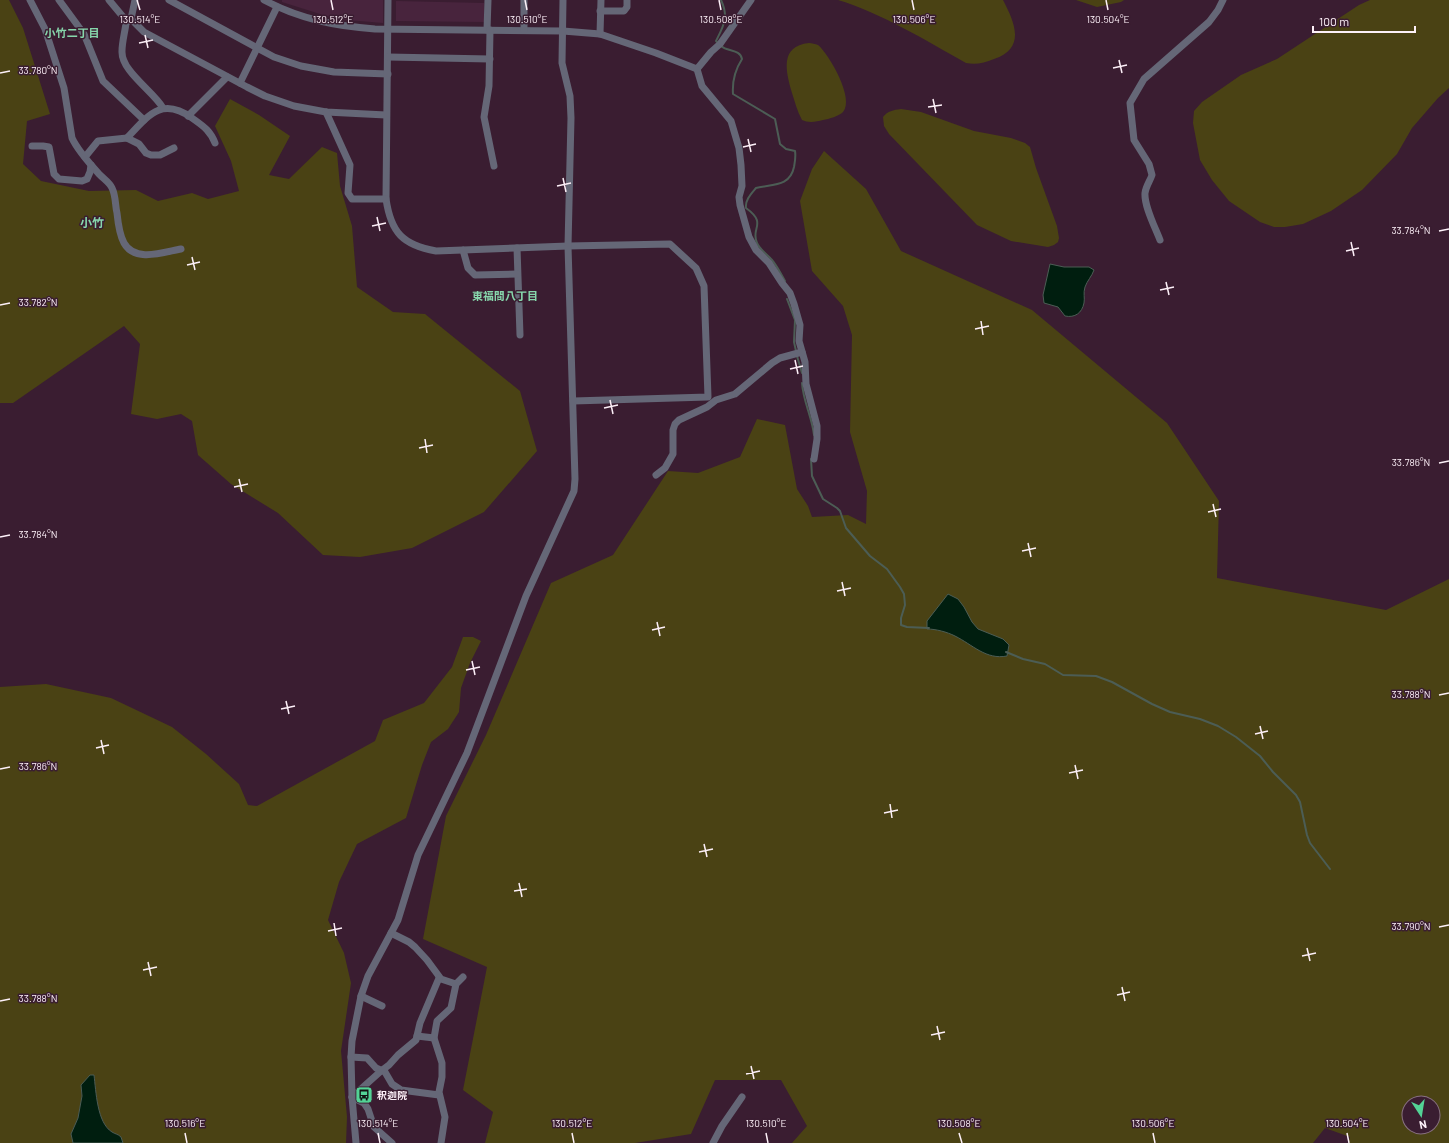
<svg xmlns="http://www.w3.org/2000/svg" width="1449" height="1143" font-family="Barlow,'Noto Sans JP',sans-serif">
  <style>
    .built { fill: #48243d }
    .green { fill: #4a4214; fill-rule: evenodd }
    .water { fill: #001e0f; stroke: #4c5d55 }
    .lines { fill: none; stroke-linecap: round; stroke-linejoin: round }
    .stream { stroke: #4c5d55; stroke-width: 2 }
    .minor { stroke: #656777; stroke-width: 7 }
    .ticks { fill: none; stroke: #fdf0f8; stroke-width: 1.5 }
    .labels { text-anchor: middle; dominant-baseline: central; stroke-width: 3; stroke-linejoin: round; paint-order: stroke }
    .poi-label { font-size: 10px; font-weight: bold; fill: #fdf0f8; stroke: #3a1d31; text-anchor: start }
    .neighbourhood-label { font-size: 11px; font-weight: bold; fill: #87d7ac; stroke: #3a1d31 }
    .quarter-label { font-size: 12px; font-weight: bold; fill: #87d7ac; stroke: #3a1d31 }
    .ticks-label { font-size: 10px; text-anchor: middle; fill: #fdf0f8; stroke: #3a1d31; stroke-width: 3; stroke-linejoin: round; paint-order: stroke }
  </style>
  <rect width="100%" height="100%" fill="#3a1d31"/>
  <g class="built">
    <path d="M282,0H383V23L336,19L282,2Z"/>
    <path d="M396,1L484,3V22L396,21Z"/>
  </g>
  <g class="green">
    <path d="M0,0H9L23,28L50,114L27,121L23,164L41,181L89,191L136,190L158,201L192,193L208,199L239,191L231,161L215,126L230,99L259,115L290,136L269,175L289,179L322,147L337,153L340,186L352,226L357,287L393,312L425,314L520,391L537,451L484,512L412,548L360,557L323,555L278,513L231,484L198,455L192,421L181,414L157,419L131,414L140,344L124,326L13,403H0Z"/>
    <path d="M838,0H1003C1015,23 1026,48 994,59C984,63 976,65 966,63C927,41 881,13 838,0Z"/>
    <path d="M1076,0H1124L1121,2L1097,7Z"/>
    <path d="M1370,0H1449V88L1438,98L1412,128L1397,154L1362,190L1331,211L1303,224L1285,227H1274L1260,222L1229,201L1212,180L1200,160L1193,123L1194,111L1202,102L1241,75L1277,59L1359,5Z"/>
    <path d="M809,43C812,43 815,44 818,45C829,54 855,99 843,112C839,116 829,119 823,120C816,122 808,123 802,120C797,111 795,102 792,93C786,72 779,46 809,43Z"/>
    <path d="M901,109L921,112L974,131L1011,138L1025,143L1030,147L1036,168L1057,226L1059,238L1058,242L1054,245L1048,247L1011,241L977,225L889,134L884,126L883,117C888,111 893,110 901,109Z"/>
    <path d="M824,151L866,189L901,251L1032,310L1167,423L1219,501L1217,578L1386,610L1449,579V1143H1348L1350,1137L1325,1128L1313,1143H792L807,1126L781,1080H715L691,1134L635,1143H485L493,1112L463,1090L487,967L423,939L446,816L486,735L551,583L613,555L668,471L698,473L740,457L757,419L785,425L797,489L808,506L812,517L848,515L866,524L867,491L850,432L852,335L843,306L812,271L800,201L812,169ZM1409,1103H1433V1127H1409Z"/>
    <path d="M463,637H473L481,641L470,663L461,688L459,712L448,729L431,742L422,765L406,818L357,844L339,882L328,920L344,953L351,983L341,1051L347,1117L346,1143H123L121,1137C118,1134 115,1134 112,1132C97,1123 96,1091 94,1075L81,1089L82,1096L78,1118L71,1134L73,1143H0V687L46,684L111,698L172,727L206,754L239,784L248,805L257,806L375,741L383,720L424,703L452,667Z"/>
  </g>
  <g class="water">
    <path d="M1050,264L1064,267H1089L1094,270C1092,276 1087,281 1085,287C1083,293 1085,298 1084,303C1082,313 1075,318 1065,316L1058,307L1044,303L1043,295Z"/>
    <path d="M948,594L958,599L964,607L972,622L978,629L1003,639L1009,645L1007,656C986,660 973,645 955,636C947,632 936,629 927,629V621Z"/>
    <path d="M90,1075H94C96,1091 97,1123 112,1132C115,1134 118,1134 121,1137L123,1143H73L71,1134L78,1118L82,1096L81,1085Z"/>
  </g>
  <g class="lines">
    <g class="stream">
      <path d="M718,43L716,41C724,25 729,17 721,0"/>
      <path d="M721,46C728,52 740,49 742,59C735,70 732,80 733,94L775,119L780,144L786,149L795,151C796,157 795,161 794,167C790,187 772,184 756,188C751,194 745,200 746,208C768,224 750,228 757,243C760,250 767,254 772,260C777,266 781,274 785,281"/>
      <path d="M787,299L795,320L794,342L796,351"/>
      <path d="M797,356L802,373"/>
      <path d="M802,383C803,401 812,417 814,435"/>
      <path d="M811,459L812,476L823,499L837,508L840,511L846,528L870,556L887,569L900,587L904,594L905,605L901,618V625L907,627L929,628"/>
      <path d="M1006,652L1023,659L1045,664L1063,675L1096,676L1112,682L1152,704L1170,712L1200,719L1218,726L1236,737L1260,756L1273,772L1296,795L1300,802L1307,835L1310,843L1330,869"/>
    </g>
    <g class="minor">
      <path d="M30,0L45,29L64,88L72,138C78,151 90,164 100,175C104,179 110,183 112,188C116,196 115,205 117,213C118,223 119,234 124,243C135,263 164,252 181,249"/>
      <path d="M59,0L84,34L103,81L144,120"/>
      <path d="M109,0L124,18L131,19L144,32L247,87L265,96L294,106L326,112L386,115"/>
      <path d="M135,0L131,19L126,23C125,32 122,42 122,51C121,71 153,91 163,108"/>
      <path d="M169,0L274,57L301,66L334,72L388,74"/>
      <path d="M264,0C299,19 336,26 375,29L563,31L600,34L656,53L697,69L702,86L731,121L739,148L741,165L742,186L739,197L740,205L749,237L756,250L769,263L782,283L790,293L794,304L800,325L799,341L805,362L806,384L817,426V439L814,459"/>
      <path d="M388,0L386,199C391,233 403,245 436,251L568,246L670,244L696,268L704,286L708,397L573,401"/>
      <path d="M600,11H624L627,7V0"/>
      <path d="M487,30L488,0"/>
      <path d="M490,30L489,86L484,117L494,166"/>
      <path d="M524,30V0"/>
      <path d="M600,34L601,0"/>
      <path d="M388,57L490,59"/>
      <path d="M697,69L711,52L720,44L751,0"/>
      <path d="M240,83L277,7"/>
      <path d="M326,112L350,165L348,193L352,199H386"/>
      <path d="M188,116L227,77"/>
      <path d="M127,138L139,144L146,153L151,155H160L174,148"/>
      <path d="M32,146H43L49,147L54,174L59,179L82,181L87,179L90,172L91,165"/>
      <path d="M85,157L98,141L127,138C148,116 161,96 192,118C203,126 210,130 215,143"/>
      <path d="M1160,240C1155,227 1144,206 1145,193C1146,186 1150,181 1152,175L1149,164L1134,140L1130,103L1144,79L1209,22L1218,10L1223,0"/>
      <path d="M517,248L520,335"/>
      <path d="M463,250L468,268L475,275L517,274"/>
      <path d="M656,475L665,468L673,454V430L675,424L679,420L707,407L716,400L735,394L772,363L780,358L802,352"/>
      <path d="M391,933L409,942L415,947L427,960L441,979L456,984"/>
      <path d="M361,996L382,1006"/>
      <path d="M417,1036L434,1038"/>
      <path d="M351,1057L367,1058L376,1068L385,1072L392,1084L401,1090L439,1095"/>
      <path d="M352,1097L381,1071L389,1065L398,1055L416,1040L420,1023L439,978"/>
      <path d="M352,1097L364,1103L368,1109L374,1127L392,1143"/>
      <path d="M356,1143L352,1097L351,1057L352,1041L361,996L368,976L398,920L418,855L467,753L526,596L574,491L575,479L568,246L571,118L570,96L562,63L563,0"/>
      <path d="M441,1143L445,1117L439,1092L442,1077V1063L434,1038L437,1021L451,1008L456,984L463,977"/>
      <path d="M713,1143L722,1126L742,1097"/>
    </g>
  </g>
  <path class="ticks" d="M137,0L140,10M331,0L333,10M525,0L527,10M719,0L721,10M912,0L914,10M1106,0L1108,10M145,35L148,48M139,43L153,40M1119,60L1122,73M1113,68L1127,65M0,73L10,71M933,99L936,113M928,107L942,105M748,139L751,152M743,147L756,144M563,178L566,192M557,186L571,183M377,217L380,231M372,226L386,223M1439,231L1449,229M1351,242L1354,256M1346,251L1359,248M192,257L195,270M187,265L200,262M1166,282L1169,295M1160,290L1174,287M0,305L10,303M981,321L983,335M975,329L989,326M795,360L798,374M790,369L803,366M610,400L613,414M604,408L618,405M425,439L427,453M419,448L433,445M1439,463L1449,461M239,479L242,492M234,487L248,484M1213,504L1216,517M1208,512L1221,509M0,537L10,535M1028,543L1031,557M1022,551L1036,548M842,582L845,596M837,591L851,588M657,622L660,636M652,630L665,627M472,661L475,675M466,670L480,667M1439,695L1449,693M286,701L289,714M281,709L295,706M1260,726L1263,739M1255,734L1268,731M101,740L104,754M96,748L109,745M1075,765L1078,779M0,769L10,767M1069,773L1083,770M890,804L892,818M884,813L898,810M704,844L707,857M699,852L713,849M519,883L522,897M514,891L527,889M334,923L336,936M1439,927L1449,925M328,931L342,928M1307,948L1310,961M1302,956L1316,953M148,962L151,976M143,970L157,967M1122,987L1125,1001M1117,995L1130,992M0,1001L10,999M937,1026L940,1040M931,1035L945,1032M751,1066L754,1079M746,1074L760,1071M185,1133L187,1143M378,1133L380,1143M572,1133L574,1143M766,1133L768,1143M959,1133L962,1143M1153,1133L1155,1143M1347,1133L1349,1143"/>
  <defs>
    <g id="bus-square" transform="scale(0.9)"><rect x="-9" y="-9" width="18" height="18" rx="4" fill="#53d396" stroke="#3a1d31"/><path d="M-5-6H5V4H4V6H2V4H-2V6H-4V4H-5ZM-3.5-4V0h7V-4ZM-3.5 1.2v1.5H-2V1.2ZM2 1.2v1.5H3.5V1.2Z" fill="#111"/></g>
  </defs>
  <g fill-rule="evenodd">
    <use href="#bus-square" x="364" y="1095"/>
  </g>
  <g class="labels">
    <g class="poi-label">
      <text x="377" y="1095">釈迦院</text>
    </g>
    <g class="neighbourhood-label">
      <text x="72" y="32">小竹二丁目</text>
      <text x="505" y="295">東福間八丁目</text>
    </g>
    <g class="quarter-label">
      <text x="92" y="222">小竹</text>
    </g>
  </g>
  <g class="ticks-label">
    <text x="140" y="23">130.514°E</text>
    <text x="333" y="23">130.512°E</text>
    <text x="527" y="23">130.510°E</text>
    <text x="721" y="23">130.508°E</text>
    <text x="914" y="23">130.506°E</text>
    <text x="1108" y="23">130.504°E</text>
    <text x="38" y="74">33.780°N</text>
    <text x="1411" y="234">33.784°N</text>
    <text x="38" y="306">33.782°N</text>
    <text x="1411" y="466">33.786°N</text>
    <text x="38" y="538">33.784°N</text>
    <text x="1411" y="698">33.788°N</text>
    <text x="38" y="770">33.786°N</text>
    <text x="1411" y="930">33.790°N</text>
    <text x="38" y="1002">33.788°N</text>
    <text x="185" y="1127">130.516°E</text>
    <text x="378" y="1127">130.514°E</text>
    <text x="572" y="1127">130.512°E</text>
    <text x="766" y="1127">130.510°E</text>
    <text x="959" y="1127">130.508°E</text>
    <text x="1153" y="1127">130.506°E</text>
    <text x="1347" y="1127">130.504°E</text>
  </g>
  <g transform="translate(1421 1115) rotate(168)"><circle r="19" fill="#3a1d31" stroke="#887181"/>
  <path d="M0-3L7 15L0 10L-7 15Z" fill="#53d396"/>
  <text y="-6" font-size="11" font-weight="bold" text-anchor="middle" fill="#fdf0f8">N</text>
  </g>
  <path d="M1313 26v6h102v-6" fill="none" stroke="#fdf0f8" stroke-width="2"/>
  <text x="1319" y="26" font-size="12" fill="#fdf0f8" stroke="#3a1d31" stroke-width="3" paint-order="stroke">100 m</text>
</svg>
